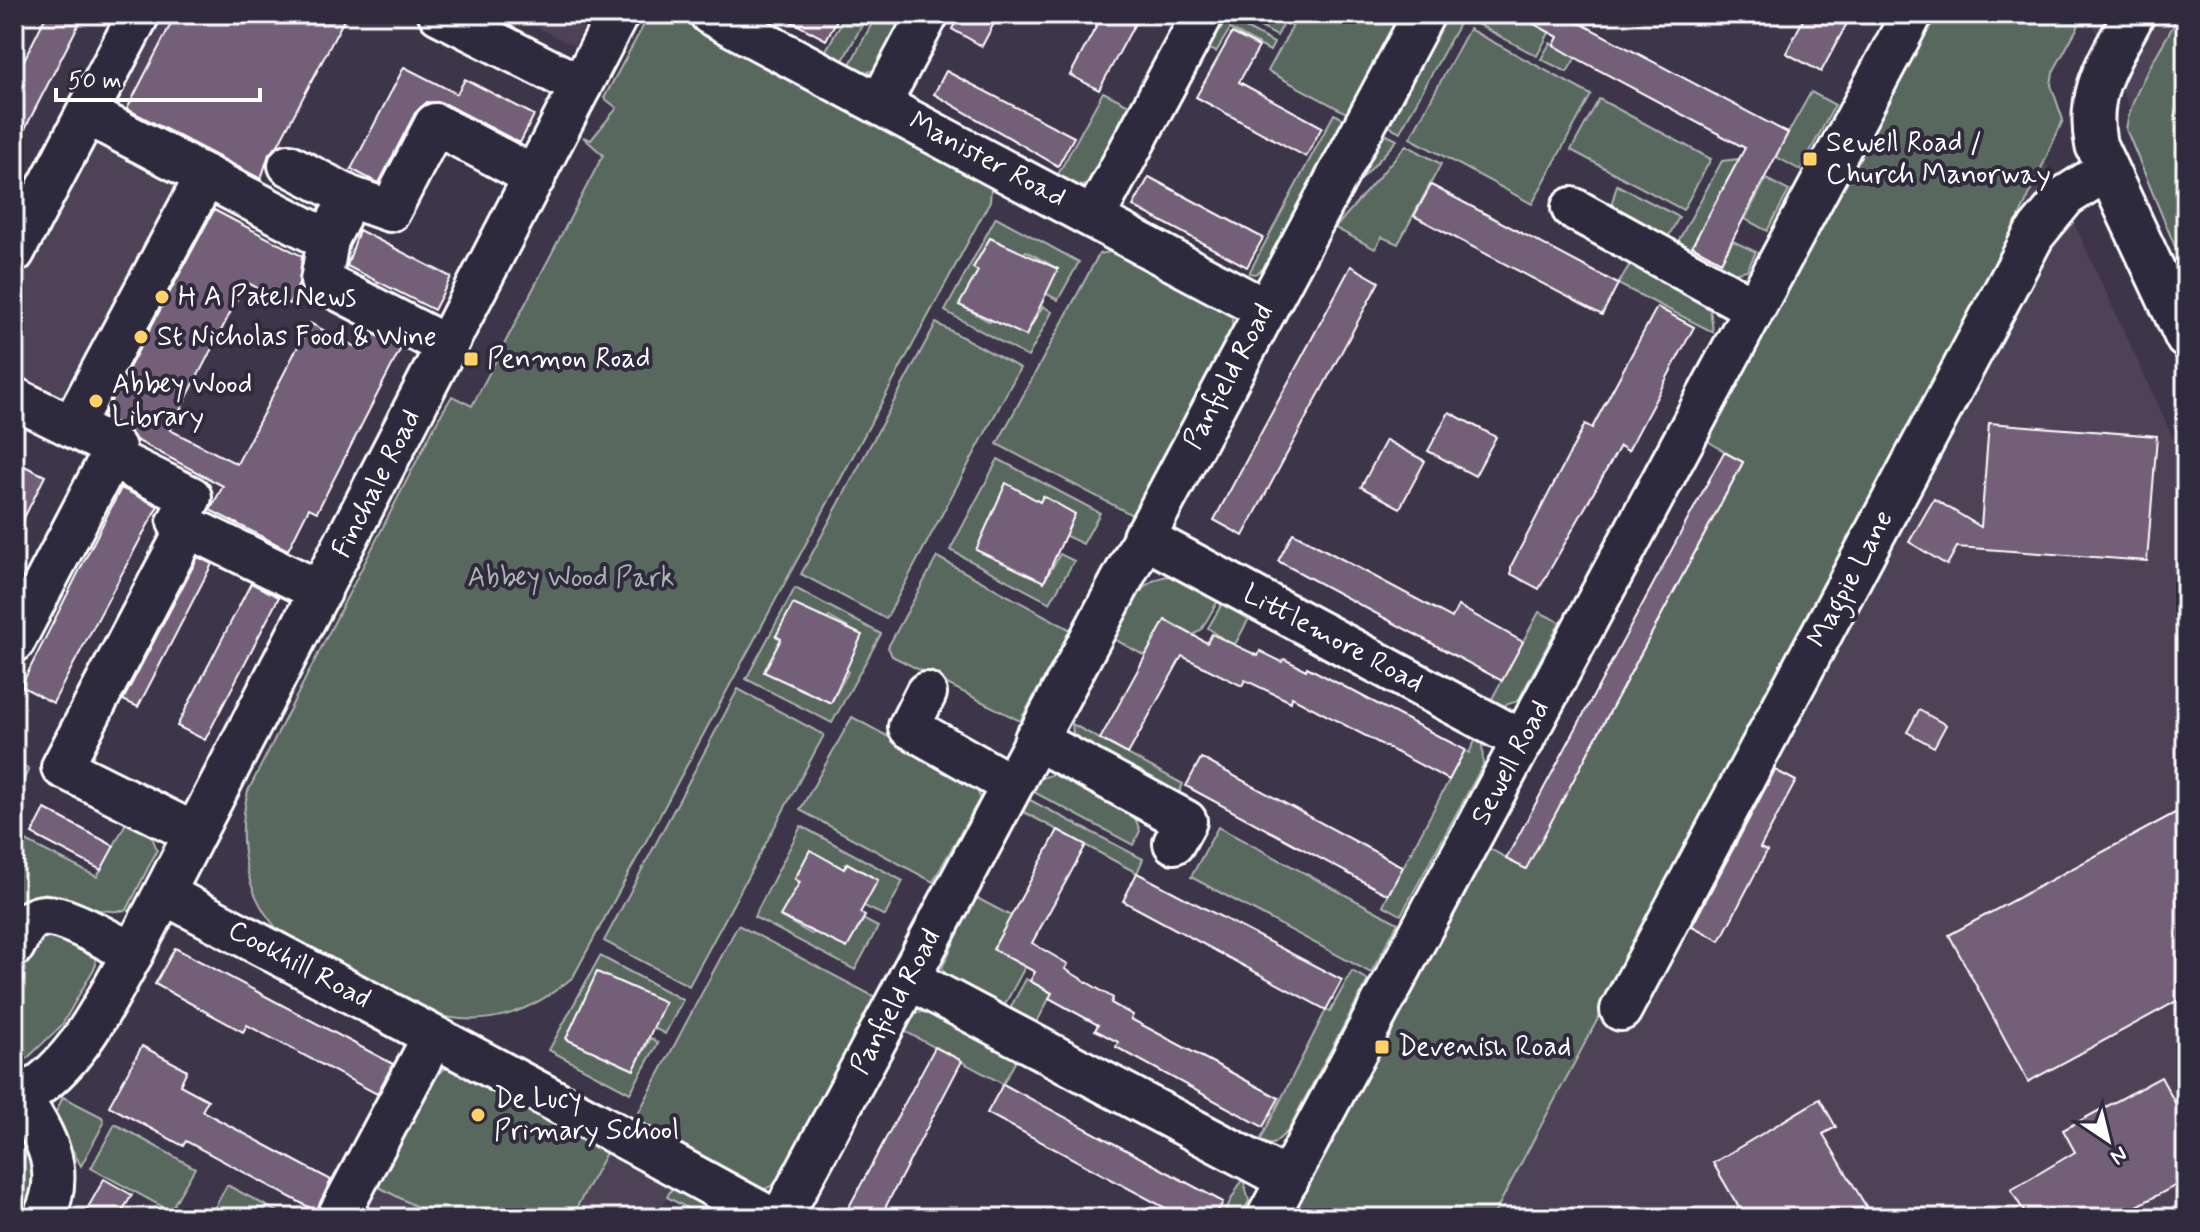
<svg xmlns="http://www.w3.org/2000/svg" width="2200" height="1232" font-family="Mynerve,sans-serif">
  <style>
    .built { fill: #4d4257 }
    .green { fill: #58685f; stroke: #acb4af; stroke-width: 2; fill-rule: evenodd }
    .building { fill: #736078; stroke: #fff; stroke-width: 2 }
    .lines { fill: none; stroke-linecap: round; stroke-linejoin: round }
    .minor-casing { stroke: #fff; stroke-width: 46 }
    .minor { stroke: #2f2a3d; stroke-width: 40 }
    .poi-dot { fill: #ffd166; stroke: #2f2a3d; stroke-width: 3 }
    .labels { text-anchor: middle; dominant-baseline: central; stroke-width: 8; stroke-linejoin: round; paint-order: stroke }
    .poi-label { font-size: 28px; fill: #fff; stroke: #2f2a3d; text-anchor: start }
    .street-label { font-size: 28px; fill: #fff; stroke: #2f2a3d }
    .park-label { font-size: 28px; fill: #acb4af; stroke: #2f2a3d }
  </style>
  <rect width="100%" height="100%" fill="#3d3549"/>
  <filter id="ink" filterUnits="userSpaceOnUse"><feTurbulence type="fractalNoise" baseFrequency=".0125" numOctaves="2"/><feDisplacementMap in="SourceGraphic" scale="16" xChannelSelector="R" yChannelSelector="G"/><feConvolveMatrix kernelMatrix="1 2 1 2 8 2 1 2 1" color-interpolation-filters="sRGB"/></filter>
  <g filter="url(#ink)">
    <g class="built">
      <path d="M159,14H262L271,62L217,166L251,184L121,433L14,379V298Z"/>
      <path d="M510,14H590L574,46Z"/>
      <path d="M2088,14H2186V236Z"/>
      <path d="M2044,158L2186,466V1218H1492L1995,271Z"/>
      <path d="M444,1069H455L673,1186L655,1218H358L434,1079Z"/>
    </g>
    <g class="green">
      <path d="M655,14H672L986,181L991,189L990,201L573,977C468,1066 390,996 291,942C246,905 235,845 248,791L436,423L452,396L472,406L603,155L583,137L591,140L617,108L604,98L647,19Z"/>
      <path d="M846,14H868L841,64L824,54Z"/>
      <path d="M877,14H905L876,70L862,73L849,66Z"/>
      <path d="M1236,14H1289L1277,36Z"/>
      <path d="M1299,14L1400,17L1348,114L1268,71Z"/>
      <path d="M1441,14L1459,24L1400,132L1379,121Z"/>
      <path d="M1483,14H1516L1551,29L1537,56L1477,24Z"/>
      <path d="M1934,14H2085L2053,72L2051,85L2063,120L1995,271L1492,1218H1289L1488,848L1526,868L1743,463L1706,440Z"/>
      <path d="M2180,14H2186V273L2126,129C2132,89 2161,49 2180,14Z"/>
      <path d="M1223,16L1274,43L1270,51L1230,29L1216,52L1206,47Z"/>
      <path d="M1469,29L1591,95L1532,204L1410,138Z"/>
      <path d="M1550,43L1576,57L1567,72L1541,59Z"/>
      <path d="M1103,92L1135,108L1095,180L1078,188L1057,176Z"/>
      <path d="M1811,92L1835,105L1800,170L1775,156Z"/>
      <path d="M1599,99L1711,159L1683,210L1571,150Z"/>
      <path d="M1334,114L1344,119L1264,268L1255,274L1249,273Z"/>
      <path d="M1377,130L1397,140L1331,213Z"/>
      <path d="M1406,145L1441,164L1398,244L1382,237L1375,249L1335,228Z"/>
      <path d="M1739,159L1692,246L1721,262L1733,241L1756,252L1747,270L1727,274L1675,247L1722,161Z"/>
      <path d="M1766,179L1789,191L1767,231L1745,219Z"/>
      <path d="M1617,185L1679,217L1665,243L1617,218L1611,206Z"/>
      <path d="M996,217L1079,262L1058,300L1045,293L1058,269L1026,251L1023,255L990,238L973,268L978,271L960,305L990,322L993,318L1026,335L1043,306L1052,312L1028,357L945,311Z"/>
      <path d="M1116,251L1222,307L1232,317L1233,331L1132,515L997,444L1099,254Z"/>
      <path d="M1630,264L1710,308L1713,332L1618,284Z"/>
      <path d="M936,323L1020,368L886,619L801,574Z"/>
      <path d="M998,459L1100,513L1083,544L1064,535L1075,514L1043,497L1040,502L1006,484L977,550L1044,582L1060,554L1074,561L1050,603L950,550Z"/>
      <path d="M937,557L1071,630L1020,721L892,656L888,647Z"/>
      <path d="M1169,576L1218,601L1201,630L1193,635L1165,620L1145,656L1114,639C1128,613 1137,579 1169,576Z"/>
      <path d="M795,588L881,634L832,723L746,679ZM829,617L861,635L844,668L848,672L831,703L764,672L781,639L776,636L826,622Z"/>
      <path d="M1223,602L1250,617L1234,646L1208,628Z"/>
      <path d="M1539,612L1560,622L1518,701L1496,708L1489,704Z"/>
      <path d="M738,689L824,735L689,986L604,941Z"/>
      <path d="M852,717L975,784L980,798L933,882L800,810Z"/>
      <path d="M1072,724L1183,784L1177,797L1074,742Z"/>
      <path d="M1477,737L1482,740L1483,765L1401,915L1383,905L1465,750L1469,753Z"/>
      <path d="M14,762L29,769L14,799Z"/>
      <path d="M1057,773L1134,815L1140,831L1133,845L1032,791L1038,779Z"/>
      <path d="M1028,799L1143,859L1137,873L1022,811Z"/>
      <path d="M127,821L151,834L157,850L127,910C99,915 72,903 45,893L26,901L14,912V835L97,877Z"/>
      <path d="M801,826L903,881L885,916L864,906L847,863L844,869L811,851L795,879L800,882L781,917L811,934L863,919L878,927L855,970L754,917Z"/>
      <path d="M1218,827L1398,923L1371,973L1191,877Z"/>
      <path d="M975,897L1011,916L993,949L1025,967L1003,1008L948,978L942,968Z"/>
      <path d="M738,925L875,997L776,1184L765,1189L748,1186L633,1123Z"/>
      <path d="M38,929L80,945L95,956L96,965L62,1025L14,1071C14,1032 3,954 38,929Z"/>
      <path d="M600,956L683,1000L665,1034L652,1027L664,1002L597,972L566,1039L633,1070L651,1038L658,1043L630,1093L549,1050Z"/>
      <path d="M1352,971L1368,980L1287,1132L1273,1144L1258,1145L1326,1010L1330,1011Z"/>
      <path d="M1026,979L1052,993L1036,1024L1009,1010Z"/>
      <path d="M928,1011L1018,1057L1003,1084L904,1031L916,1013Z"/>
      <path d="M444,1069H455L607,1151L571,1218H438L375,1185L434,1079Z"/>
      <path d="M63,1097L102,1117L104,1123L81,1166L54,1116Z"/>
      <path d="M115,1124L195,1168L170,1211L91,1168Z"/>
      <path d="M33,1142L38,1161L28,1218H14V1176Z"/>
      <path d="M1243,1178L1249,1201L1239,1218H1221Z"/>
      <path d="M227,1185L280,1213L277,1218H209Z"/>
      <path d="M673,1186L706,1204L700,1215L667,1197Z"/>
    </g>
    <g class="building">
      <path d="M47,14H84L14,150V80Z"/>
      <path d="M176,14H347L278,145L269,154L261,179L127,109Z"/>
      <path d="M777,14H840L826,40Z"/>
      <path d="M960,14H999L982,46L952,29Z"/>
      <path d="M1103,14H1140L1099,90L1070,75Z"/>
      <path d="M1516,14H1563L1788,133L1721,262L1692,246L1745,148L1576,58L1554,45L1558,37Z"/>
      <path d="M1806,14H1852L1821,72L1786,53Z"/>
      <path d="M1232,33L1259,47L1239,82L1322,127L1306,157L1196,97Z"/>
      <path d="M404,67L457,94L465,79L534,115L520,143L446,104L427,102L415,113L379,183L374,181L351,169Z"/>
      <path d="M946,71L1074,137L1058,166L934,94Z"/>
      <path d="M1149,177L1263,238L1247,267L1133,206Z"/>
      <path d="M1431,185L1618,284L1602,315L1414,216Z"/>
      <path d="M214,210L302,256L299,284L289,304L246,282L170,430L237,464L310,323L363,351L372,333L401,348L317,512L309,508L288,550L210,510L223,486L136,440L126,428L103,416Z"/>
      <path d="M359,230L451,277L434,310L347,266Z"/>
      <path d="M990,238L1058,269L1026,336L959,305L978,271L973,268Z"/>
      <path d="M1351,266L1379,282L1243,536L1214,520Z"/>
      <path d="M1657,307L1694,327L1628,451L1620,446L1539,589L1511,574V566L1585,424L1592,428Z"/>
      <path d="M1449,412L1496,437L1475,476L1428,451Z"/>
      <path d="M1989,423L2157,436L2147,561L1957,547L1947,565L1909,542L1934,499L1981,527Z"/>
      <path d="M1386,440L1425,461L1400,508L1361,487Z"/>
      <path d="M1724,452L1743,462L1526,869L1506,859Z"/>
      <path d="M14,461L45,476L14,538Z"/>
      <path d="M1006,483L1040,502L1043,496L1075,514L1044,582L976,550Z"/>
      <path d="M121,488L158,506L53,703L21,686Z"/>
      <path d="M1293,533L1452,618L1458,606L1523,642L1502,681L1278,561Z"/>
      <path d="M198,557L212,564L138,707L123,700Z"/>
      <path d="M251,583L279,597L205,740L177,726Z"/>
      <path d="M793,604L862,635L831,703L764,672L781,639L776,636Z"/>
      <path d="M1165,620L1207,643L1212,634L1258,656L1260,651L1282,662L1284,659L1306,670L1307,667L1465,750L1449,780L1292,697L1291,702L1245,680L1242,686L1182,656L1128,754L1100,739Z"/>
      <path d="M1919,710L1946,725L1934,747L1907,732Z"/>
      <path d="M1201,758L1403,867L1388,895L1186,786Z"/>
      <path d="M1775,770L1796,781L1760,848L1767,851L1720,941L1692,926Z"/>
      <path d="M2186,807V996L2028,1082L1949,935Z"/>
      <path d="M45,809L114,846L101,870L32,834Z"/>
      <path d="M1058,830L1086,845L1032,943L1068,964L1065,969L1113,998L1111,1003L1133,1015L1131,1019L1279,1098L1263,1127L1116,1047L1118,1042L1095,1030L1098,1025L1049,998L1052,993L1030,981L1035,972L993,949Z"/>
      <path d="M810,850L844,869L847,863L878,880L860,913L865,916L847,948L780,916L800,882L795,879Z"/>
      <path d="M1137,873L1342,980L1326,1010L1123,901Z"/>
      <path d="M175,948L393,1064L377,1094L247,1025L243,1032L155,984Z"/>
      <path d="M597,972L665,1002L634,1070L566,1039Z"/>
      <path d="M142,1046L187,1070L180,1085L208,1100L202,1111L331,1180L316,1211L186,1141L183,1146L109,1106Z"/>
      <path d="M935,1047L962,1061L886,1206L879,1218H843Z"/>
      <path d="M2161,1077L2186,1123V1180L2115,1218H2028L2011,1190L2075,1152L2063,1130Z"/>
      <path d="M1003,1084L1223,1202L1214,1218H1184L987,1113Z"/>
      <path d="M1820,1099L1836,1127L1823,1134L1873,1218H1745L1713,1163Z"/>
      <path d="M104,1179L132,1195L118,1218H82Z"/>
    </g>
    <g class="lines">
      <g class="minor-casing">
        <g id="minor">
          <path d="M439,14L581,86"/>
          <path d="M710,14L1266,310"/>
          <path d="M2134,14C2110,60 2085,91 2096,145L2186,338"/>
          <path d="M880,104L928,14"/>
          <path d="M87,114L328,240"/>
          <path d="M289,165L350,197L390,211L435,124L535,177"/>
          <path d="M1572,208L1754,308"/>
          <path d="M1094,217L1203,14"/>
          <path d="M339,218L328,240L321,281L447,346"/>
          <path d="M14,252L139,14"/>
          <path d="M14,398L115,448L14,642"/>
          <path d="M72,426L206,176"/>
          <path d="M110,457L191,497L178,522L321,592"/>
          <path d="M1143,537L1523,741"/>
          <path d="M179,544L62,767L194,833"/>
          <path d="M926,693L909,727L1011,785"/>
          <path d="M1035,739L1186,821L1174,843"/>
          <path d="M165,894C367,1002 571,1107 771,1218"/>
          <path d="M14,946C20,935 25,921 38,917C61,910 111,943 133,953"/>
          <path d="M909,979L1288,1180"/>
          <path d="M1621,1010L2034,235L2066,196L2107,170"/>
          <path d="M21,1098C46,1137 67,1172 43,1218"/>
          <path d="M14,1101C74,1071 101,1009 133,953L618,14"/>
          <path d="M337,1218L433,1037"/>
          <path d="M781,1218L1424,14"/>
          <path d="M1267,1218L1912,14"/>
        </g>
      </g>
      <use href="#minor" class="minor"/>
    </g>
  </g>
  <g class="poi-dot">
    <rect x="1802" y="151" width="16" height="16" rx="4"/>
    <circle cx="162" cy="297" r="8"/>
    <circle cx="141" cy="337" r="8"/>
    <rect x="463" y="351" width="16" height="16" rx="4"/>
    <circle cx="96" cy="401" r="8"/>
    <rect x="1374" y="1039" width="16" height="16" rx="4"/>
    <circle cx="478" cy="1115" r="8"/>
  </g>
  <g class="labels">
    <g class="poi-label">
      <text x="1826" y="143">Sewell Road /<tspan x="1826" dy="32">Church Manorway</tspan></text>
      <text x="178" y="297">H A Patel News</text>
      <text x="157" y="337">St Nicholas Food &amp; Wine</text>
      <text x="487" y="359">Penmon Road</text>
      <text x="112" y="385">Abbey Wood<tspan x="112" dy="32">Library</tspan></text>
      <text x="1398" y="1047">Devenish Road</text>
      <text x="494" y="1099">De Lucy<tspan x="494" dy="32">Primary School</tspan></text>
    </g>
    <g class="street-label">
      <text transform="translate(987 160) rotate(28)">Manister Road</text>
      <text transform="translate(1229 377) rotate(-62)">Panfield Road</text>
      <text transform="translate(377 484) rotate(-63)">Finchale Road</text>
      <text transform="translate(1851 579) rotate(-62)">Magpie Lane</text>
      <text transform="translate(1333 639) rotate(28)">Littlemore Road</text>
      <text transform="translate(1511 763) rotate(-62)">Sewell Road</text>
      <text transform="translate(299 965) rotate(28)">Cookhill Road</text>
      <text transform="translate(896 1002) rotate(-62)">Panfield Road</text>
    </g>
    <g class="park-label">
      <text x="571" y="578">Abbey Wood Park</text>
    </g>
  </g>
  <rect width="2200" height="1232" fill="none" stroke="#2f2a3d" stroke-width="48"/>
  <rect x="24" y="24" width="2152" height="1184" fill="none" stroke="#fff" stroke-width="3" filter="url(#ink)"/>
  <g transform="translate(2108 1140) rotate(145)" stroke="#2f2a3d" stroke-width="6" paint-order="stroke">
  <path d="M0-6L14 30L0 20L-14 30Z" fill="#ffffff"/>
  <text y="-12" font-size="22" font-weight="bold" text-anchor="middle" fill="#ffffff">N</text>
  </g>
  <path d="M56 88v12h204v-12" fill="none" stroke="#ffffff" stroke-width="4"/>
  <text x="68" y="88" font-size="24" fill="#ffffff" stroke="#2f2a3d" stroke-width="6" paint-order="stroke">50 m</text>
</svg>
